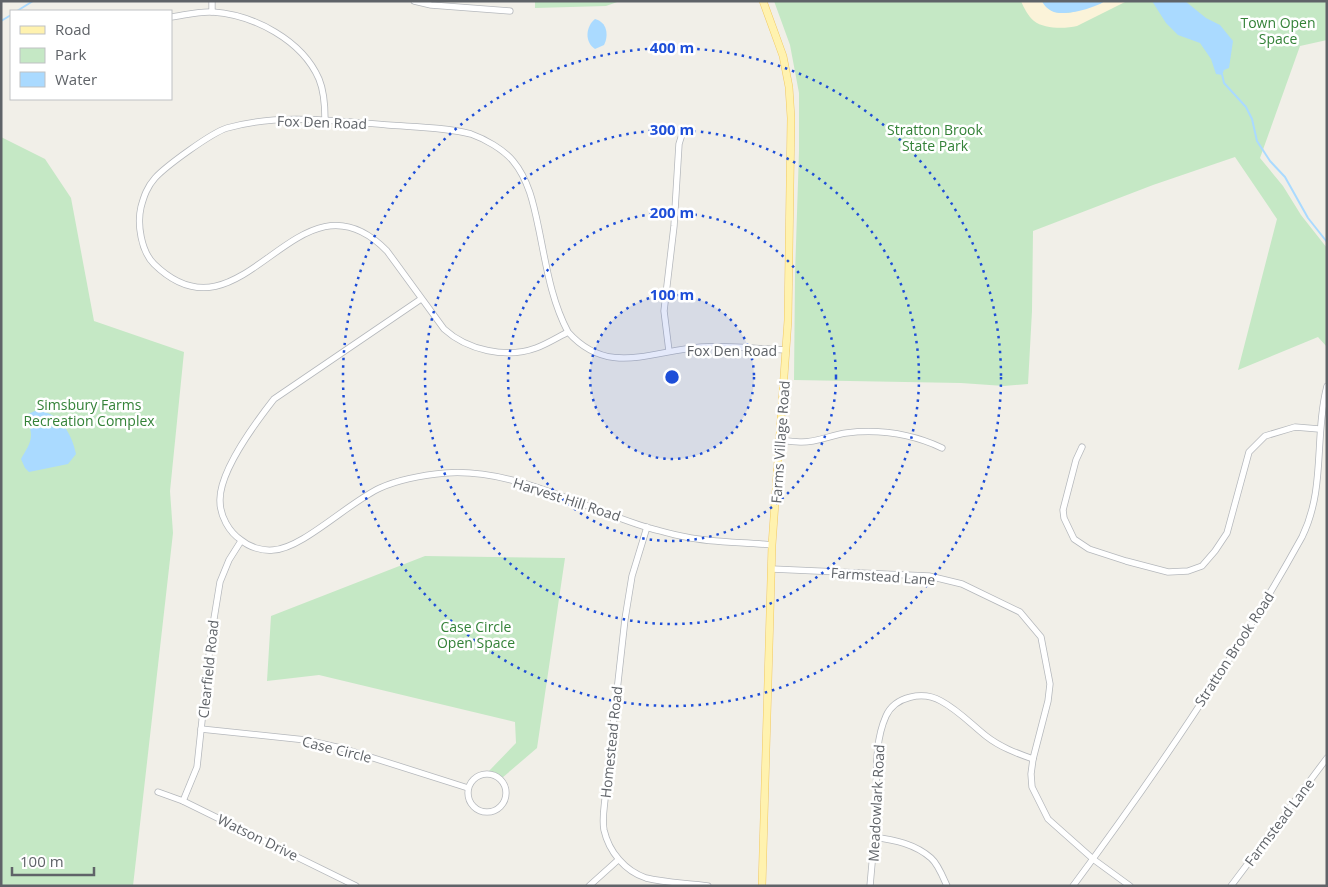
<svg xmlns="http://www.w3.org/2000/svg" width="1328" height="887" font-family="'Open Sans',sans-serif">
  <style>
    .green { fill: #c5e8c5 }
    .sand { fill: #fbf3d9 }
    .water { fill: #aadaff }
    .lines { fill: none; stroke-linecap: round; stroke-linejoin: round }
    .stream { stroke: #aadaff; stroke-width: 2 }
    .minor-casing { stroke: #b5b8bc; stroke-width: 7 }
    .major-casing { stroke: #f2c960; stroke-width: 8 }
    .minor { stroke: #fff; stroke-width: 5.5 }
    .major { stroke: #fff2af; stroke-width: 7 }
    .ring { fill: none; stroke: #1d4ed8; stroke-width: 2.5; stroke-dasharray: 2.5 5 }
    .labels { text-anchor: middle; dominant-baseline: central; stroke-width: 5; stroke-linejoin: round; paint-order: stroke }
    .park-label { font-size: 14px; fill: #348238; stroke: #fff }
    .street-label { font-size: 14px; fill: #5f6368; stroke: #fff }
    .centre { fill: #1d4ed8; stroke: #fff; stroke-width: 2.5 }
    .ring-label { font-size: 15px; text-anchor: middle; font-weight: bold; fill: #1d4ed8; stroke: #fff; stroke-width: 5; stroke-linejoin: round; paint-order: stroke }
  </style>
  <rect width="100%" height="100%" fill="#f1efe8"/>
  <g class="green">
    <path d="M535,1H620L606,6L535,8Z"/>
    <path d="M774,1H1327V40L1300,46L1260,158L1283,186L1301,215L1327,248V347L1318,337L1238,370L1277,219L1235,157L1153,185L1033,231L1032,311L1028,384L1004,386L961,383L794,380L795,275L799,151V93L790,45Z"/>
    <path d="M1,137L45,159L71,198L94,321L184,352L170,491L173,533L133,886H1Z"/>
    <path d="M425,556L565,558L537,748L502,778L496,773L489,771L516,743L515,722L319,675L267,681L271,616Z"/>
  </g>
  <path class="sand" d="M1021,1H1042C1057,26 1088,5 1107,1C1113,0 1121,1 1127,1L1077,26C1065,29 1044,29 1034,21C1028,16 1024,8 1021,1Z"/>
  <g class="water">
    <path d="M1042,1H1105C1095,8 1066,16 1054,12C1049,10 1044,6 1042,1Z"/>
    <path d="M1152,1H1185L1206,18L1220,25L1233,41L1229,68L1224,70L1222,75L1216,74L1211,59L1200,43L1178,35L1166,23Z"/>
    <path d="M595,19C607,22 609,35 604,45L595,49C584,42 586,26 595,19Z"/>
    <path d="M35,411C58,410 72,433 76,454L68,464L29,472L25,468L21,459C25,451 31,444 31,435C31,428 27,421 28,414Z"/>
  </g>
  <g class="lines">
    <g class="stream">
      <path d="M265,1H267"/>
      <path d="M17,11L33,1"/>
      <path d="M1,21L11,15"/>
      <path d="M1222,74L1224,83L1246,107L1252,119L1257,141L1270,161L1285,177L1308,218L1327,242"/>
    </g>
    <g class="minor-casing">
      <g id="minor">
        <path d="M414,1L431,5L510,11"/>
        <path d="M212,12V1"/>
        <path d="M171,17C185,15 200,11 213,12C254,15 302,40 319,79C324,91 325,107 325,120"/>
        <path d="M421,299L274,399C256,422 219,472 220,501C220,516 229,532 241,540C249,547 262,551 273,550C302,549 349,502 380,488C400,479 424,475 446,473C514,468 585,509 649,528C661,531 673,535 686,537C714,543 744,542 772,545"/>
        <path d="M568,332C551,300 546,264 539,230C534,206 529,180 513,161C503,149 485,139 471,134C444,127 415,127 388,125C335,121 279,113 227,128C211,133 166,166 155,178C147,187 144,196 141,207C137,224 141,251 154,264C244,352 297,159 387,251L444,329C467,350 506,359 536,348C547,344 558,337 568,332C608,377 651,351 701,347C728,345 759,349 786,350"/>
        <path d="M669,351L664,311L674,226L679,144L683,131"/>
        <path d="M780,440C787,441 793,442 800,442C815,443 831,435 846,433C879,429 912,434 942,448"/>
        <path d="M1082,447L1076,460L1063,510L1064,518L1074,539L1089,549L1126,561L1168,572L1188,571L1202,566L1215,551L1227,533L1249,452L1265,436L1295,427L1319,429"/>
        <path d="M647,527L632,576L625,619L605,799C604,809 602,820 604,830C609,852 625,871 646,878C666,883 688,883 708,886"/>
        <path d="M772,569L929,576L962,584L1020,612L1041,637L1050,684L1048,701L1033,759L1031,774L1032,787L1048,819L1093,859L1130,886"/>
        <path d="M201,729L306,740L345,749L468,788"/>
        <circle cx="487" cy="793" r="19"/>
        <path d="M158,792L183,801L356,886"/>
        <path d="M183,801L197,767L211,637L220,582L229,560L241,541"/>
        <path d="M874,837C895,840 915,844 931,858C938,864 943,877 947,886"/>
        <path d="M589,886L618,860"/>
        <path d="M870,886C873,858 875,830 876,802C877,774 874,743 886,716C895,696 923,691 941,701C958,710 971,724 986,736C1000,747 1016,753 1033,759"/>
        <path d="M1073,886C1156,774 1235,658 1302,537C1326,488 1314,437 1327,386"/>
        <path d="M1231,886L1327,758"/>
      </g>
    </g>
    <g class="major-casing">
      <path id="major" d="M762,886L772,545L788,320L791,118L789,87L783,56L763,1"/>
    </g>
    <use href="#minor" class="minor"/>
    <use href="#major" class="major"/>
  </g>
  <circle cx="672" cy="377" r="82" fill="#1d4ed8" fill-opacity=".12"/>
  <g class="ring">
    <circle cx="672" cy="377" r="82"/>
    <circle cx="672" cy="377" r="164"/>
    <circle cx="672" cy="377" r="247"/>
    <circle cx="672" cy="377" r="329"/>
  </g>
  <g class="labels">
    <g class="park-label">
      <text x="1278" y="22">Town Open<tspan x="1278" dy="16">Space</tspan></text>
      <text x="935" y="129">Stratton Brook<tspan x="935" dy="16">State Park</tspan></text>
      <text x="89" y="404">Simsbury Farms<tspan x="89" dy="16">Recreation Complex</tspan></text>
      <text x="476" y="626">Case Circle<tspan x="476" dy="16">Open Space</tspan></text>
    </g>
    <g class="street-label">
      <text transform="translate(322 122) rotate(2)">Fox Den Road</text>
      <text x="732" y="350">Fox Den Road</text>
      <text transform="translate(780 442) rotate(-86)">Farms Village Road</text>
      <text transform="translate(567 499) rotate(18)">Harvest Hill Road</text>
      <text transform="translate(883 576) rotate(4)">Farmstead Lane</text>
      <text transform="translate(1234 649) rotate(-57)">Stratton Brook Road</text>
      <text transform="translate(208 669) rotate(-84)">Clearfield Road</text>
      <text transform="translate(611 742) rotate(-84)">Homestead Road</text>
      <text transform="translate(337 749) rotate(14)">Case Circle</text>
      <text transform="translate(876 803) rotate(-87)">Meadowlark Road</text>
      <text transform="translate(1279 822) rotate(-53)">Farmstead Lane</text>
      <text transform="translate(258 837) rotate(26)">Watson Drive</text>
    </g>
  </g>
  <circle cx="672" cy="377" r="8" class="centre"/>
  <g class="ring-label">
    <text x="672" y="53">400 m</text>
    <text x="672" y="135">300 m</text>
    <text x="672" y="218">200 m</text>
    <text x="672" y="300">100 m</text>
  </g>
  <rect width="1328" height="887" fill="none" stroke="#5f6368" stroke-width="5"/>
  <rect x="10" y="10" width="162" height="90" fill="#ffffff" stroke="#bfc1c3"/>
  <rect x="20" y="26" width="25" height="8" fill="#fff2af" stroke="#bfc1c3"/>
  <text x="55" y="35" font-size="15" fill="#5f6368">Road</text>
  <rect x="20" y="48" width="25" height="15" fill="#c5e8c5" stroke="#bfc1c3"/>
  <text x="55" y="60" font-size="15" fill="#5f6368">Park</text>
  <rect x="20" y="72" width="25" height="15" fill="#aadaff" stroke="#bfc1c3"/>
  <text x="55" y="85" font-size="15" fill="#5f6368">Water</text>
  <path d="M12 867v8h82v-8" fill="none" stroke="#5f6368" stroke-width="2.5"/>
  <text x="20" y="867" font-size="15" fill="#5f6368" stroke="#ffffff" stroke-width="4" paint-order="stroke">100 m</text>
</svg>
